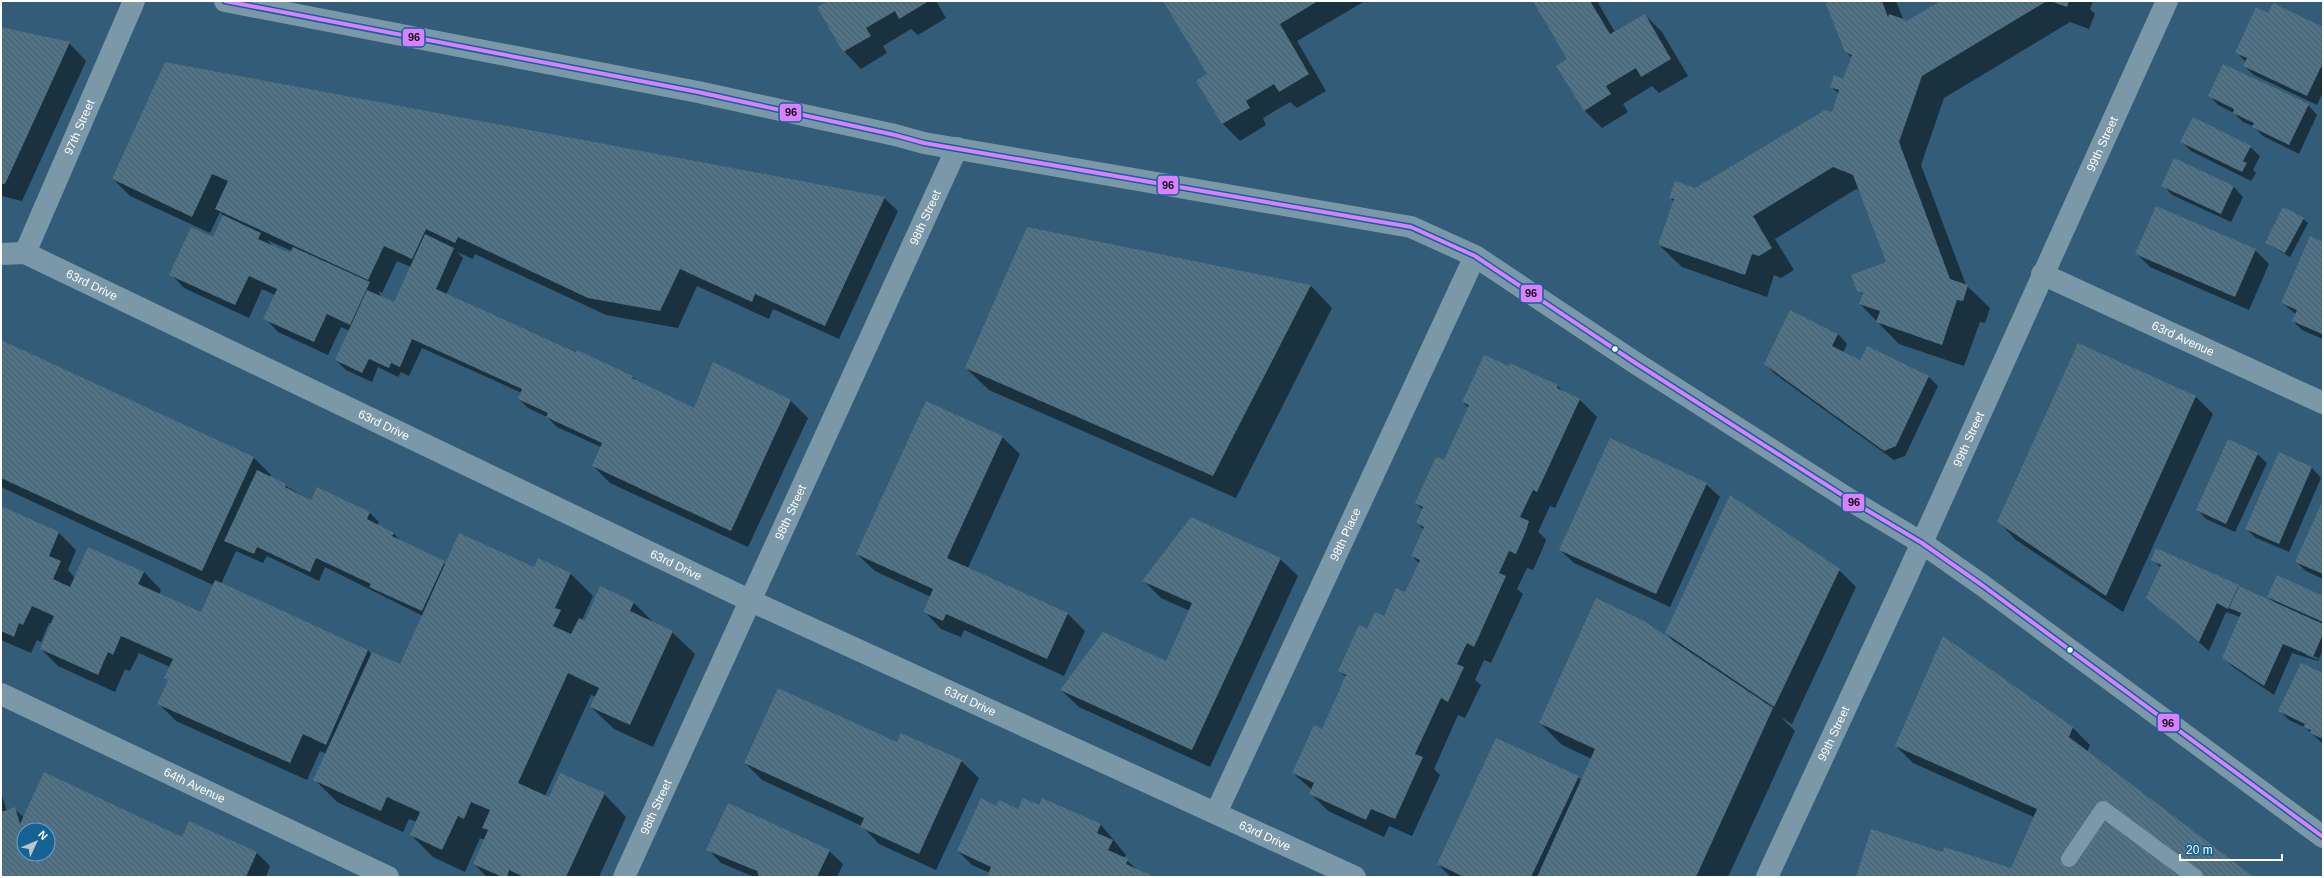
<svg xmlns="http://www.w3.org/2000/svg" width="2324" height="878" font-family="Arial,sans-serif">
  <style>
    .shadow { fill: #0007; fill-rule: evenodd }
    .building { fill: url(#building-back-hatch); fill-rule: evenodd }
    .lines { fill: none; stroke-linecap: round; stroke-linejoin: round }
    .service { stroke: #7b98a9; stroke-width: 16 }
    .minor { stroke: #7b98a9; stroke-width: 22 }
    .bus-1-casing { stroke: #156294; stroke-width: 7 }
    .bus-1 { stroke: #d880ff; stroke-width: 4 }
    .bus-dot { fill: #fff; stroke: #156294; stroke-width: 1.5 }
    .labels { text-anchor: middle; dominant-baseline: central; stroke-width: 3; stroke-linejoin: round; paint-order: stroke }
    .street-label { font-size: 12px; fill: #fff; stroke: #156294 }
    .line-badge { stroke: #156294; stroke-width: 1.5 }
    .pale-badge-label { font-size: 11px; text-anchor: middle; font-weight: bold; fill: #111 }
  </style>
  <defs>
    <pattern id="building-back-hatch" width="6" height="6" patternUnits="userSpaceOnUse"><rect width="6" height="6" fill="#517388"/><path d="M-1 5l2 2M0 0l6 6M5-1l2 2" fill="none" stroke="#4e5c64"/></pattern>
  </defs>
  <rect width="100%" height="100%" fill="#325c77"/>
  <g class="shadow">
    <path d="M828,1H936L946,18L918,35L911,29L883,46L887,53L861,69L844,51Z"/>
    <path d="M1165,1H1365L1297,41L1326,91L1297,108L1290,102L1263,118L1266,125L1240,141L1223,124L1198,81L1208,74Z"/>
    <path d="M1534,1H1602L1598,3L1615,32L1645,15L1662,32L1688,76L1659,93L1652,86L1623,104L1628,112L1602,128L1584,110L1569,60Z"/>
    <path d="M1826,1H1896L1903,19L1907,22L1942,1H2093L2090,9L2095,14L2089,29L2070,22L1944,98L1921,165L1966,285L1990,308L1985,323L1980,322L1964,366L1899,344L1860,304L1863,295L1858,290L1887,263L1860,191L1856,189L1775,239L1794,270L1781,278L1774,275L1767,297L1682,267L1659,245L1674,202L1670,197L1695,189L1832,114L1839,94L1831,86L1844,80L1852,58L1846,52Z"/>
    <path d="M2269,14L2323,28V92L2317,105L2254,75L2244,66L2246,62L2236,52Z"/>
    <path d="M1,28L69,43L86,61L22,201L1,196Z"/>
    <path d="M166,63L884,198L898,211L839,339L773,309L769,319L697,286L678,328L606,315L475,254L473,259L457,252L463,258L446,295L632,376L638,382L695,410L790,400L808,418L748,547L610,483L593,466L601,447L557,427L547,417L528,408L519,399L522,393L422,348L409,376L401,372L398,377L378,367L372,382L346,370L336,360L350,331L341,327L328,355L278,332L265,318L275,295L262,289L249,318L184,288L171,274L214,239L224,217L220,212L210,233L130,196L113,179ZM267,240L292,251L290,255L275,248ZM397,261L411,267L395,304L382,298L378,291L382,293Z"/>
    <path d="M2209,95L2308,105L2317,115L2299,154L2263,136L2253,126L2243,122L2234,113L2218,105Z"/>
    <path d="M2182,142L2250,147L2260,156L2253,170L2256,173L2251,181L2191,151Z"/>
    <path d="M2175,160L2234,187L2243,197L2231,222L2172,195L2163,185Z"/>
    <path d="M2303,219L2308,223L2290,257L2266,243Z"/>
    <path d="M2311,237L2323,243V339L2302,330L2293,321L2296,314L2282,303Z"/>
    <path d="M2255,250L2269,264L2249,310L2150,267L2137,254Z"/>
    <path d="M1310,285L1332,308L1236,498L989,390L966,368Z"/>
    <path d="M1790,311L1838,334L1847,344L1843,353L1861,361L1867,348L1929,377L1938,386L1905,456L1894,460L1775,374L1765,364Z"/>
    <path d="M1,341L254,458L271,475L270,477L312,501L370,513L379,522L377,526L394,534L402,542L446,564L535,568L571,574L593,596L582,620L585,622L601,588L634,603L654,623L672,632L695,654L653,747L614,729L591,707L596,697L591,695L545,796L550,798L604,794L626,817L599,877H487L474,864L485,840L480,838L465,872L433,857L411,835L417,822L409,819L403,832L337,802L315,780L327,754L320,751L307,780L176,721L158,703L169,681L166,678L170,667L139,653L130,671L125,669L115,692L58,666L41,649L52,624L49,623L41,642L37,640L31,653L1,640V507L59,533L76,550L68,570L75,578L144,572L161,590L159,594L201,613L213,585L1,487ZM236,551L263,563L267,556L319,581L325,567L423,616L400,665L372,655L368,650L221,584Z"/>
    <path d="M2079,344L2196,397L2213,414L2123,612L2016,540L1999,522Z"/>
    <path d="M1511,364L1558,386L1564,393L1580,400L1597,417L1555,508L1550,506L1538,532L1546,539L1543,548L1533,570L1527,568L1517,589L1523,594L1491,663L1484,660L1475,680L1481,685L1465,718L1458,715L1434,769L1440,775L1412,836L1389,826L1384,837L1328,811L1311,794L1312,790L1293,773L1322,730L1346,677L1339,671L1368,630L1384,617L1405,593L1419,563L1412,556L1424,530L1417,523L1423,510L1416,503L1444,461L1469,408L1463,402L1509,368Z"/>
    <path d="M1002,437L1020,454L968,568L1067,613L1085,631L1064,676L964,630L961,637L941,629L924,611L931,597L875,571L857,554Z"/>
    <path d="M2257,454L2267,463L2235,532L2206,519L2197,509Z"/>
    <path d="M2279,454L2312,468L2321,478L2289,552L2256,538L2246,529Z"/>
    <path d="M1706,484L1720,497L1670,607L1574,563L1560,550Z"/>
    <path d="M2323,502V579L2306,571L2296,562Z"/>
    <path d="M1280,559L1298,576L1210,767L1079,707L1061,690L1167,662L1190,611L1161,598L1144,581Z"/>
    <path d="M2152,559L2238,586L2275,603L2268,597H2323V649L2318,661L2292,653L2274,695L2233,667L2224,658L2240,618L2238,616L2226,612L2209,651L2147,598L2161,568ZM2306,653L2318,658V660L2306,655Z"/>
    <path d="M1839,570L1856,587L1792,724L1781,717L1795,731L1728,877H1451L1438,864L1578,777L1582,781L1592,759L1562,745L1540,723L1675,643L1666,633Z"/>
    <path d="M2323,674V744L2306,728L2289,720L2280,711Z"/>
    <path d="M2073,728L2090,745L2087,752L2252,877H1857L1944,854L2012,869L2034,817L1913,763L1896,746Z"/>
    <path d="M897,743L961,761L979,778L936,870L879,844L862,826L762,780L745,763Z"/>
    <path d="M1,793L7,811L15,809L24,818L181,838L257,853L270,866L266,877H1ZM24,830H48V854H24Z"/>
    <path d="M1043,799L1101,825L1126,855L1124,858L1138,870L1153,877H988L990,873L972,865L958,851L997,807L1019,810L1039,807Z"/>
    <path d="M708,849L829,851L843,864L837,877H754L721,863Z"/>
  </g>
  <g class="building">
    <path d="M828,1H929L899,19L895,11L866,28L871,36L843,52L817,7Z"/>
    <path d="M1163,1H1318L1280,24L1309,74L1279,92L1274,84L1246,101L1250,108L1222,124L1196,81L1207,74Z"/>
    <path d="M1533,1H1590L1610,34L1645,14L1671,59L1641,77L1636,68L1606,86L1611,94L1584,111L1556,66L1567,59Z"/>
    <path d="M1825,1H1882L1888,17L1889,14L1906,20L1905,22L1940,1H2047L1922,76L1899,142L1950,279L1968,285L1963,301L1957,300L1942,345L1876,322L1880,311L1859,304L1863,293L1857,291L1851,275L1886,262L1853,175L1833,167L1753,216L1772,248L1759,256L1752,254L1745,275L1658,245L1674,199L1669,198L1675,181L1695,188L1825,110L1832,112L1839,90L1830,87L1834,75L1843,79L1852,55L1845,52Z"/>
    <path d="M2050,1H2069L2067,7Z"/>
    <path d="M2273,3L2323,27V63L2307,96L2243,66L2247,58L2235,53L2256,7L2268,13Z"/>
    <path d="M1,27L70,42L5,184H1Z"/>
    <path d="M165,62L743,170L885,197L825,326L755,294L752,302L680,269L660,311L588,298L458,237L455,243L426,229L412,259L384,246L368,280L215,209L228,181L212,174L192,217L112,179Z"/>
    <path d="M2223,64L2309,104L2289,145L2252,127L2254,123L2233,113L2234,109L2208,96Z"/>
    <path d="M2193,117L2251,146L2243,161L2247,163L2242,172L2180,142Z"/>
    <path d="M2174,158L2234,186L2221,214L2161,186Z"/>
    <path d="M2156,206L2256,249L2235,297L2135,254Z"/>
    <path d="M2283,207L2304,218L2285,253L2265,243Z"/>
    <path d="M223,215L261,233L258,239L290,253L293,247L370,282L350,325L327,314L314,342L263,319L277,289L249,276L235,305L169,275L191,227L213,237Z"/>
    <path d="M1027,227L1311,285L1213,476L965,368Z"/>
    <path d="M425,234L454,248L436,289L576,352L577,350L633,376L632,378L694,408L713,362L791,400L731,531L592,466L602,443L546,417L548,413L518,399L522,389L412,339L400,367L391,363L389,368L369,359L362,373L335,360L367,290L394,302Z"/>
    <path d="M2310,236L2323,242L2322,334L2292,321L2297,310L2281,303Z"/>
    <path d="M1790,310L1838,334L1832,346L1860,360L1867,346L1929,376L1896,446L1884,451L1764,364Z"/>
    <path d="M1,340L254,457L202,571L1,478Z"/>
    <path d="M2078,343L2196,396L2106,596L1997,522Z"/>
    <path d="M1484,355L1509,366L1510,363L1558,385L1557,388L1580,399L1537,492L1533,490L1520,517L1529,521L1526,531L1516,554L1509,551L1499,573L1506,576L1474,647L1467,643L1457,664L1464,667L1448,702L1441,698L1415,754L1423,757L1395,819L1371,809L1366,820L1309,794L1314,783L1292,773L1314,725L1322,729L1346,675L1338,671L1359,625L1367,629L1375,612L1384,616L1396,588L1405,592L1420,560L1411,556L1424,527L1416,523L1423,507L1415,503L1436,457L1444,460L1469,405L1462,402Z"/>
    <path d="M926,401L1003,436L947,558L1068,613L1047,659L946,614L943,621L923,612L933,589L856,554Z"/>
    <path d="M1610,438L1707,483L1656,594L1559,550Z"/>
    <path d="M2228,439L2258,453L2226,524L2196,510Z"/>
    <path d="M2279,452L2312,467L2279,544L2245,529Z"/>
    <path d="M257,470L286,484L285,487L311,500L317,487L370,512L367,519L394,533L392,536L445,561L422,611L369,587L371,584L316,558L310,572L257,547L254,554L224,541Z"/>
    <path d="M1730,495L1840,569L1774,707L1665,633Z"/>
    <path d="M2323,500V574L2295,562Z"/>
    <path d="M1,506L59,532L49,556L61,561L53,579L70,587L88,547L144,572L138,584L201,612L215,580L368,650L326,745L303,734L290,763L157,704L168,680L164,678L173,659L121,636L113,655L108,652L98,675L40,649L54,616L32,606L23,625L19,623L14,637L1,631Z"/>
    <path d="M1191,517L1281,558L1192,750L1060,690L1103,632L1166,661L1192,603L1142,581Z"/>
    <path d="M459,533L534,567L538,558L571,573L555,608L561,610L553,626L571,634L579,618L585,621L600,586L634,602L630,611L673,631L630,725L590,707L599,688L568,673L518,783L549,797L560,773L605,793L566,877H524L509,870L507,877H502L473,864L488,830L482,828L490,810L471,802L464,819L458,816L442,850L410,835L420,812L387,797L381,811L313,780L372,652L400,664Z"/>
    <path d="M2156,548L2239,585L2228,609L2217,603L2199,642L2146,598L2161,565L2151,560Z"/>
    <path d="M2277,575L2323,596V622L2267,597Z"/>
    <path d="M2239,586L2323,624V634L2313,657L2283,644L2264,686L2222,658L2241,613L2229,608Z"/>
    <path d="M1596,598L1644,621L1773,708L1696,877H1537L1595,749L1539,723Z"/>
    <path d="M1943,636L2073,727L2069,737L2254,877H1856L1871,829L1943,852L1944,847L2011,868L2037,809L1895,746Z"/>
    <path d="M2301,663L2323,673V739L2310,733L2311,730L2303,727L2305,724L2278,711Z"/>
    <path d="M778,688L897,742L901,733L962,760L919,854L860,827L864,818L744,763Z"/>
    <path d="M1496,738L1579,776L1531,877H1464L1437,864Z"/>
    <path d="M44,772L182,837L189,821L257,852L246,877H1V812L15,807L20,824ZM24,830H48V854H24Z"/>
    <path d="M981,798L996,806L999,800L1018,809L1023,798L1039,805L1042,798L1101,824L1097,833L1113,840L1108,850L1128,859L1126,864L1155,877H987L991,867L957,851Z"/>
    <path d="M728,803L830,850L817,877H759L757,871L706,850Z"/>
  </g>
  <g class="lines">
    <path class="service" d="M2069,859L2103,809L2195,877"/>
    <g class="minor">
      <path d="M225,1L698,92L895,135L924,143L1411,227L1475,256L1634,362L1850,500L1922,543L1982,585L2323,837"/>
      <path id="s1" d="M25,253L134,1"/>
      <path id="s2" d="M1,254L25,253L751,601L1355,877"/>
      <path id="s3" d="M2042,274L2323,403"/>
      <path id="s4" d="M1,694L388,877"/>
      <path id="s5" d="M1216,813L1475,256"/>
      <path id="s6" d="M624,877L957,148"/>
      <path id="s7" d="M1767,877L1901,589L2167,1"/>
    </g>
    <g class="bus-1-casing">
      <path id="bus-1" d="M225,1L698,92L895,135L924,143L1411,227L1475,256L1634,362L1850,500L1922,543L1982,585L2323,837"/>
    </g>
    <use href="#bus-1" class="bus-1"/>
  </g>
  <g class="bus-dot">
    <circle cx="1615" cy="349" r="3.5"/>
    <circle cx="2070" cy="650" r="3.5"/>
  </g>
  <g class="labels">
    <g class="street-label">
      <text stroke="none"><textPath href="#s1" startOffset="137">97th Street</textPath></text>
      <text stroke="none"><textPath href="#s7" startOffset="806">99th Street</textPath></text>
      <text stroke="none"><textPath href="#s6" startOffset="725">98th Street</textPath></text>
      <text stroke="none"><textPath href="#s2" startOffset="98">63rd Drive</textPath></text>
      <text stroke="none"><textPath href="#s3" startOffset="155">63rd Avenue</textPath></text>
      <text stroke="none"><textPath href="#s2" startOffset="422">63rd Drive</textPath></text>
      <text stroke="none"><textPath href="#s7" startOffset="482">99th Street</textPath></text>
      <text stroke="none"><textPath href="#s6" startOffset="401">98th Street</textPath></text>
      <text stroke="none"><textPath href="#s5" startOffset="307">98th Place</textPath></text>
      <text stroke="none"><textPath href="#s2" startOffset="746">63rd Drive</textPath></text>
      <text stroke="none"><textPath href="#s2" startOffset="1070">63rd Drive</textPath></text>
      <text stroke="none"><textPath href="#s7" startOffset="158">99th Street</textPath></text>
      <text stroke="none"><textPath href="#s4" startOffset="214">64th Avenue</textPath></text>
      <text stroke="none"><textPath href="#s6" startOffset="77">98th Street</textPath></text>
      <text stroke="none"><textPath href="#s2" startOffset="1394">63rd Drive</textPath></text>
    </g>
  </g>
  <g class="line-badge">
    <rect x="402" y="28" width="23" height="19" rx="4" fill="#d880ff"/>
    <rect x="779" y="103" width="23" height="19" rx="4" fill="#d880ff"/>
    <rect x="1157" y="175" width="22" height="20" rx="4" fill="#d880ff"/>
    <rect x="1520" y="284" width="23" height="19" rx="4" fill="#d880ff"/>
    <rect x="1842" y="493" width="23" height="19" rx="4" fill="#d880ff"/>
    <rect x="2157" y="713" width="23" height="19" rx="4" fill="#d880ff"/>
  </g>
  <g class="pale-badge-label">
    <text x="414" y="41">96</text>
    <text x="791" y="116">96</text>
    <text x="1168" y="189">96</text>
    <text x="1531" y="297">96</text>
    <text x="1854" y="506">96</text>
    <text x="2168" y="727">96</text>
  </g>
  <rect width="2324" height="878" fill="none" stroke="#ffffff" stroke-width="4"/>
  <g transform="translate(36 842) rotate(46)"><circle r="19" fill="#156294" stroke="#73a1bf"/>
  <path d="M0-3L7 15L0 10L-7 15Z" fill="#b7c6cf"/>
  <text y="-6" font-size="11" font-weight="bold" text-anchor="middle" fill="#ffffff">N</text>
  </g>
  <path d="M2180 854v6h102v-6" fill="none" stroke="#ffffff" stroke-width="2"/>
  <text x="2186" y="854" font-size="12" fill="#ffffff" stroke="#156294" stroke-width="3" paint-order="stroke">20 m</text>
</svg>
